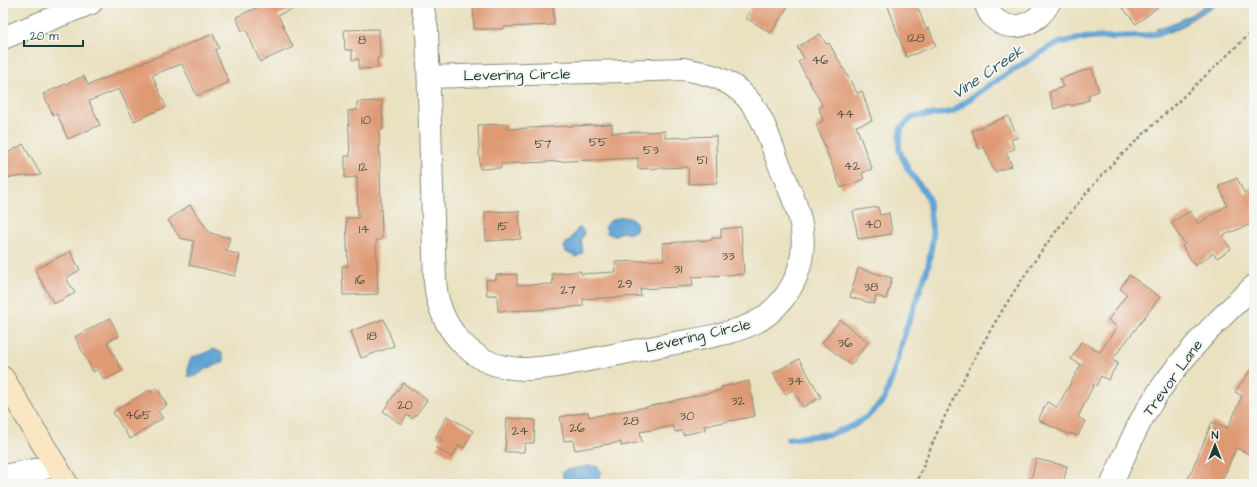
<svg xmlns="http://www.w3.org/2000/svg" width="1257" height="487" font-family="'Architects Daughter',sans-serif">
  <style>
    .water { fill: #60a3d4; stroke: #407084 }
    .lines { fill: none; stroke-linecap: round; stroke-linejoin: round }
    .stream { stroke: #60a3d4; stroke-width: 6 }
    .building { fill: #df9973 }
    .minor-casing { stroke: #848f7a; stroke-width: 24 }
    .tertiary-casing { stroke: #848f7a; stroke-width: 24 }
    .secondary-casing { stroke: #848f7a; stroke-width: 24 }
    .path { stroke: #848f7a; stroke-width: 2.5; stroke-dasharray: 3 3; stroke-linecap: butt }
    .minor { stroke: #fff; stroke-width: 22 }
    .tertiary { stroke: #fff; stroke-width: 22 }
    .secondary { stroke: #fbe6c4; stroke-width: 22 }
    .labels { text-anchor: middle; dominant-baseline: central; stroke-width: 4; stroke-linejoin: round; paint-order: stroke }
    .number-label { font-size: 13px; fill: #4f5444 }
    .street-label { font-size: 15px; fill: #1f3d34; stroke: #f6f6f2 }
    .water-label { font-size: 16px; font-style: italic; fill: #325c64; stroke: #f6f6f2 }
  </style>
  <rect width="100%" height="100%" fill="#f6f6f2"/>
  <filter id="ink" filterUnits="userSpaceOnUse"><feTurbulence type="fractalNoise" baseFrequency=".025" numOctaves="2"/><feDisplacementMap in="SourceGraphic" scale="8" xChannelSelector="R" yChannelSelector="G"/><feConvolveMatrix kernelMatrix="1 2 1 2 8 2 1 2 1" color-interpolation-filters="sRGB"/></filter>
  <filter id="wash" filterUnits="userSpaceOnUse"><feTurbulence type="fractalNoise" baseFrequency=".012" numOctaves="4" result="noise"/><feDisplacementMap in="SourceGraphic" scale="16" xChannelSelector="R" yChannelSelector="G"/><feGaussianBlur stdDeviation="0.9" result="paint"/><feColorMatrix in="noise" values="0 0 0 0 0 0 0 0 0 0 0 0 0 0 0 0 0 1.4 0 .05"/><feComposite in="paint" operator="in"/></filter>
  <g filter="url(#wash)">
    <rect width="100%" height="100%" fill="#eae1c1"/>
    <g class="water">
      <path d="M1209,3H1221L1190,20L1181,28L1157,36V28C1176,24 1193,14 1209,3Z"/>
      <path d="M622,217C631,218 639,219 636,230L631,233L622,232L614,236L607,233L605,226C609,220 614,219 622,217Z"/>
      <path d="M578,228H581C586,233 584,235 581,240L583,250L582,254L576,257L566,252L564,247L566,243L571,239Z"/>
      <path d="M213,349L221,352L224,361C219,365 214,365 209,368C200,371 198,379 188,376V365L192,357L203,354Z"/>
      <path d="M588,466H597L601,471L599,480L595,484H565L562,474L565,470Z"/>
    </g>
    <g class="lines">
      <path class="stream" d="M788,439L831,434L853,426L868,416L884,400L894,372L906,329L928,267L933,237L928,197L908,169L899,150V138L901,128L913,117L952,112L989,85L1050,47L1062,42L1084,38L1144,36L1164,32"/>
    </g>
    <g id="blocks">
      <g class="building">
        <path d="M267,3H306V4L278,15L293,47L260,62L246,29L242,31L236,17Z"/>
        <path d="M473,3H495V5L553,3L554,25L504,27V29H474Z"/>
        <path d="M755,3H790L771,33L746,18Z"/>
        <path d="M897,3H916L926,29L929,28L936,46L906,57L888,6Z"/>
        <path d="M1119,3H1163L1136,24Z"/>
        <path d="M379,29L380,57L377,58L378,68L359,69V59L352,60V50H345L344,30Z"/>
        <path d="M213,34L219,48L215,50L229,82L197,96L182,64L152,75L166,107L134,121L119,89L89,101L100,125L68,139L57,114L53,115L43,94L84,76L88,85Z"/>
        <path d="M820,34L826,44L829,43L857,93L862,91L872,121L856,126L872,169L862,173L864,179L841,188L816,124L823,121L819,108L823,106L798,62L804,58L797,47Z"/>
        <path d="M1092,68L1099,91L1088,95L1089,100L1071,106L1070,104L1054,109L1049,92L1063,87L1060,79Z"/>
        <path d="M382,101L383,129L379,130L382,240H376L378,294L343,295L342,266H348L346,218H358L357,177L345,178V156H350L348,111L357,110V102Z"/>
        <path d="M1008,116L1018,137L1011,140L1015,149L1006,152L1012,166L995,172L984,147L979,149L972,131Z"/>
        <path d="M507,124V129L612,124V133L665,131V138L716,136L717,183L689,184L688,167L638,169V158L501,164V168L480,169L478,125Z"/>
        <path d="M23,144L41,175L3,178V156Z"/>
        <path d="M1237,178L1244,193L1254,188V223L1222,236L1231,249L1217,258L1213,253L1195,266L1182,246L1185,244L1171,223L1190,211L1198,224L1227,205L1219,186Z"/>
        <path d="M190,205L210,233L230,238L226,251L240,255L235,276L189,265L194,241L180,238L168,220Z"/>
        <path d="M878,207L880,215L889,213L892,234L858,239L853,211Z"/>
        <path d="M519,211L521,239L486,241L485,212Z"/>
        <path d="M741,227L744,274L692,277L693,286L640,289L641,296L583,299V306L538,310L498,311L497,295H487L486,280H496V275L517,274V285L553,284L552,274L581,271V274L616,272L615,262L664,260L663,243L712,240V238H721V229Z"/>
        <path d="M70,251L80,270L66,278L75,293L54,304L35,270Z"/>
        <path d="M858,268L892,278L886,299L876,296L874,304L850,297Z"/>
        <path d="M1129,275L1160,297L1112,360L1118,363L1108,380L1101,376L1096,386L1094,384L1078,417L1085,421L1078,436L1071,433L1070,435L1038,420L1047,402L1057,407L1081,365L1071,359L1081,342L1100,352L1117,327L1108,320L1127,294L1120,289Z"/>
        <path d="M110,318L119,336L107,342L122,371L104,380L98,369L93,372L75,337Z"/>
        <path d="M384,319L394,346L361,358L351,331Z"/>
        <path d="M840,320L868,342L851,365L822,343Z"/>
        <path d="M799,359L821,397L803,407L793,390L785,394L773,373Z"/>
        <path d="M1254,365V441L1249,454L1236,448L1221,484H1186L1212,422L1228,428L1242,396L1235,392Z"/>
        <path d="M749,381L755,416L704,426L705,430L683,435L682,431L675,432L673,426L640,432L642,442L621,446V442L575,450L573,440L564,441L560,417L588,412L589,417L642,408L721,390V387Z"/>
        <path d="M403,383L427,400L413,419L407,415L401,424L383,411Z"/>
        <path d="M157,388L167,405L158,411L163,418L130,439L113,412L149,390L150,392Z"/>
        <path d="M447,416L473,431L464,448L459,445L452,457L436,448L442,439L436,436Z"/>
        <path d="M507,418L535,420L534,443H525L524,452H505Z"/>
        <path d="M1036,459L1067,466L1063,484H1030Z"/>
      </g>
    </g>
  </g>
  <g filter="url(#ink)">
    <use href="#blocks" fill-opacity="0" stroke="#848f7a" stroke-width="1"/>
    <g class="lines">
      <g class="minor-casing">
        <g id="minor">
          <path d="M422,3L427,30L435,282C436,288 436,294 438,300C446,332 472,361 505,367C523,371 540,368 557,366C595,359 632,351 670,344C698,339 745,333 767,315C799,289 810,251 798,212C792,194 784,176 777,159C769,138 762,113 746,97C728,78 709,74 684,69L429,77"/>
          <path d="M985,3C987,6 988,12 991,15C1008,36 1038,25 1049,3"/>
          <path d="M3,476L56,466"/>
          <path d="M1112,484C1123,459 1133,433 1147,410C1175,363 1214,323 1254,286"/>
        </g>
      </g>
      <g class="tertiary-casing">
        <path id="tertiary" d="M3,38L91,3"/>
      </g>
      <g class="secondary-casing">
        <path id="secondary" d="M3,378L67,484"/>
      </g>
      <path class="path" d="M916,484C926,460 935,435 947,412C991,321 1046,235 1115,161L1254,30"/>
      <use href="#minor" class="minor"/>
      <use href="#tertiary" class="tertiary"/>
      <use href="#secondary" class="secondary"/>
    </g>
  </g>
  <g class="labels">
    <g class="number-label">
      <text x="916" y="38">128</text>
      <text x="362" y="40">8</text>
      <text x="820" y="60">46</text>
      <text x="845" y="114">44</text>
      <text x="366" y="120">10</text>
      <text x="598" y="142">55</text>
      <text x="543" y="144">57</text>
      <text x="651" y="150">53</text>
      <text x="702" y="160">51</text>
      <text x="852" y="166">42</text>
      <text x="363" y="167">12</text>
      <text x="873" y="224">40</text>
      <text x="503" y="226">15</text>
      <text x="364" y="229">14</text>
      <text x="728" y="256">33</text>
      <text x="678" y="269">31</text>
      <text x="360" y="280">16</text>
      <text x="625" y="284">29</text>
      <text x="871" y="287">38</text>
      <text x="568" y="290">27</text>
      <text x="372" y="336">18</text>
      <text x="845" y="343">36</text>
      <text x="795" y="381">34</text>
      <text x="738" y="401">32</text>
      <text x="405" y="405">20</text>
      <text x="138" y="415">465</text>
      <text x="687" y="416">30</text>
      <text x="631" y="421">28</text>
      <text x="577" y="428">26</text>
      <text x="520" y="431">24</text>
    </g>
    <g class="street-label">
      <text transform="translate(517 75) rotate(-1)">Levering Circle</text>
      <text transform="translate(698 336) rotate(-13)">Levering Circle</text>
      <text transform="translate(1173 378) rotate(-54)">Trevor Lane</text>
    </g>
    <g class="water-label">
      <text transform="translate(988 72) rotate(-34)">Vine Creek</text>
    </g>
  </g>
  <rect width="1257" height="487" fill="none" stroke="#f6f6f2" stroke-width="16"/>
  <g transform="translate(1215 445)" stroke="#f6f6f2" stroke-width="3" paint-order="stroke">
  <path d="M0-3L7 15L0 10L-7 15Z" fill="#1f3d34"/>
  <text y="-6" font-size="11" font-weight="bold" text-anchor="middle" fill="#1f3d34">N</text>
  </g>
  <path d="M24 40v6h59v-6" fill="none" stroke="#1f3d34" stroke-width="2"/>
  <text x="30" y="40" font-size="12" fill="#1f3d34" stroke="#f6f6f2" stroke-width="3" paint-order="stroke">20 m</text>
</svg>
